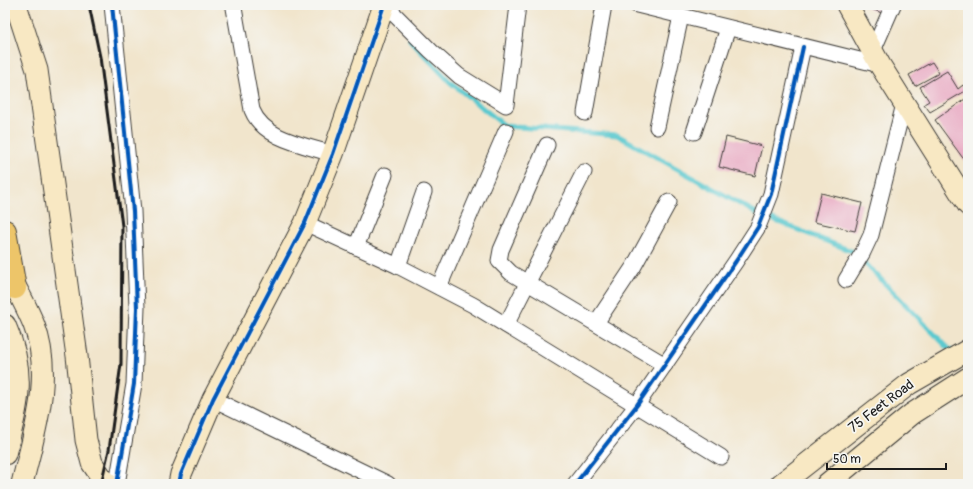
<svg xmlns="http://www.w3.org/2000/svg" width="973" height="489" font-family="Pangolin,sans-serif">
  <style>
    .lines { fill: none; stroke-linecap: round; stroke-linejoin: round }
    .stream { stroke: #5cc9cf; stroke-width: 5 }
    .building { fill: #eab1c7 }
    .street-casing { stroke: #3c3a36; stroke-width: 17 }
    .secondary-casing { stroke: #3c3a36; stroke-width: 23 }
    .primary-casing { stroke: #3c3a36; stroke-width: 24 }
    .street { stroke: #fff; stroke-width: 15 }
    .secondary { stroke: #f8e8c3; stroke-width: 21 }
    .primary { stroke: #edc569; stroke-width: 22 }
    .rail { stroke: #1c1c1c; stroke-width: 3 }
    .cycleway-casing { stroke: #f6f6f2; stroke-width: 6 }
    .cycleway { stroke: #0057b8; stroke-width: 4 }
    .labels { text-anchor: middle; dominant-baseline: central; stroke-width: 3.5; stroke-linejoin: round; paint-order: stroke }
    .street-label { font-size: 14px; fill: #1c1c1c; stroke: #f6f6f2 }
  </style>
  <rect width="100%" height="100%" fill="#f6f6f2"/>
  <filter id="ink" filterUnits="userSpaceOnUse"><feTurbulence type="fractalNoise" baseFrequency=".025" numOctaves="2"/><feDisplacementMap in="SourceGraphic" scale="8" xChannelSelector="R" yChannelSelector="G"/><feConvolveMatrix kernelMatrix="1 2 1 2 8 2 1 2 1" color-interpolation-filters="sRGB"/></filter>
  <filter id="wash" filterUnits="userSpaceOnUse"><feTurbulence type="fractalNoise" baseFrequency=".012" numOctaves="4" result="noise"/><feDisplacementMap in="SourceGraphic" scale="16" xChannelSelector="R" yChannelSelector="G"/><feGaussianBlur stdDeviation="0.9" result="paint"/><feColorMatrix in="noise" values="0 0 0 0 0 0 0 0 0 0 0 0 0 0 0 0 0 1.4 0 .05"/><feComposite in="paint" operator="in"/></filter>
  <g filter="url(#wash)">
    <rect width="100%" height="100%" fill="#f1e5cc"/>
    <g class="lines">
      <path class="stream" d="M410,40L450,82L505,126L617,135L758,214L854,252L953,353"/>
    </g>
    <g id="blocks">
      <g class="building">
        <path d="M861,5H885L882,13Z"/>
        <path d="M932,62L939,73L915,86L909,75Z"/>
        <path d="M947,71L958,89L963,85L967,90L930,112L924,104L929,101L920,87Z"/>
        <path d="M968,97V165L935,120Z"/>
        <path d="M726,137L762,146L755,176L719,167Z"/>
        <path d="M821,193L862,203L855,231L814,222Z"/>
      </g>
    </g>
  </g>
  <g filter="url(#ink)">
    <use href="#blocks" fill-opacity="0" stroke="#3c3a36" stroke-width="1"/>
    <g class="lines">
      <g class="street-casing">
        <g id="street">
          <path d="M112,5L133,211L137,308L134,384L117,484"/>
          <path d="M385,5L431,51L459,76L506,105L518,5"/>
          <path d="M637,5L880,65"/>
          <path d="M234,8L252,110C264,140 305,145 333,154"/>
          <path d="M872,53L893,5"/>
          <path d="M585,113L604,5"/>
          <path d="M657,127L681,16"/>
          <path d="M694,132L728,28"/>
          <path d="M547,145L501,250L499,261L511,273L665,365"/>
          <path d="M305,223L398,266L473,305L721,457"/>
          <path d="M356,247L385,175"/>
          <path d="M398,266L424,192"/>
          <path d="M846,280L863,252L871,235L904,104"/>
          <path d="M439,287L506,131"/>
          <path d="M596,323L634,266L669,202"/>
          <path d="M506,325L584,172"/>
          <path d="M213,399L388,484"/>
          <path d="M575,484L637,405L736,261L758,227L771,194L803,47"/>
        </g>
      </g>
      <g class="secondary-casing">
        <g id="secondary">
          <path d="M16,5L37,70L77,356L86,440L92,463L102,478L109,484"/>
          <path d="M847,5L880,65L968,205"/>
          <path d="M8,273C17,290 27,307 34,325C54,377 34,433 22,484"/>
          <path d="M5,325C27,374 18,404 5,454"/>
          <path d="M179,484L181,474L213,399L305,223L333,154L384,5"/>
          <path d="M781,484L909,384L968,350"/>
          <path d="M827,484L912,414L968,378"/>
        </g>
      </g>
      <g class="primary-casing">
        <path id="primary" d="M5,231L15,288"/>
      </g>
      <use href="#street" class="street"/>
      <use href="#secondary" class="secondary"/>
      <use href="#primary" class="primary"/>
      <path class="rail" d="M89,5L100,57L122,226L121,364L109,450L101,484"/>
      <g class="cycleway-casing">
        <g id="cycleway">
          <path d="M112,5L133,211L137,308L134,384L117,484"/>
          <path d="M179,484L181,474L213,399L305,223L333,154L384,5"/>
          <path d="M575,484L637,405L736,261L758,227L771,194L803,47"/>
        </g>
      </g>
      <use href="#cycleway" class="cycleway"/>
    </g>
  </g>
  <g class="labels">
    <g class="street-label">
      <text transform="translate(881 406) rotate(-37)">75 Feet Road</text>
    </g>
  </g>
  <rect width="973" height="489" fill="none" stroke="#f6f6f2" stroke-width="20"/>
  <path d="M827 463v6h119v-6" fill="none" stroke="#1c1c1c" stroke-width="2"/>
  <text x="833" y="463" font-size="12" fill="#1c1c1c" stroke="#f6f6f2" stroke-width="3" paint-order="stroke">50 m</text>
</svg>
